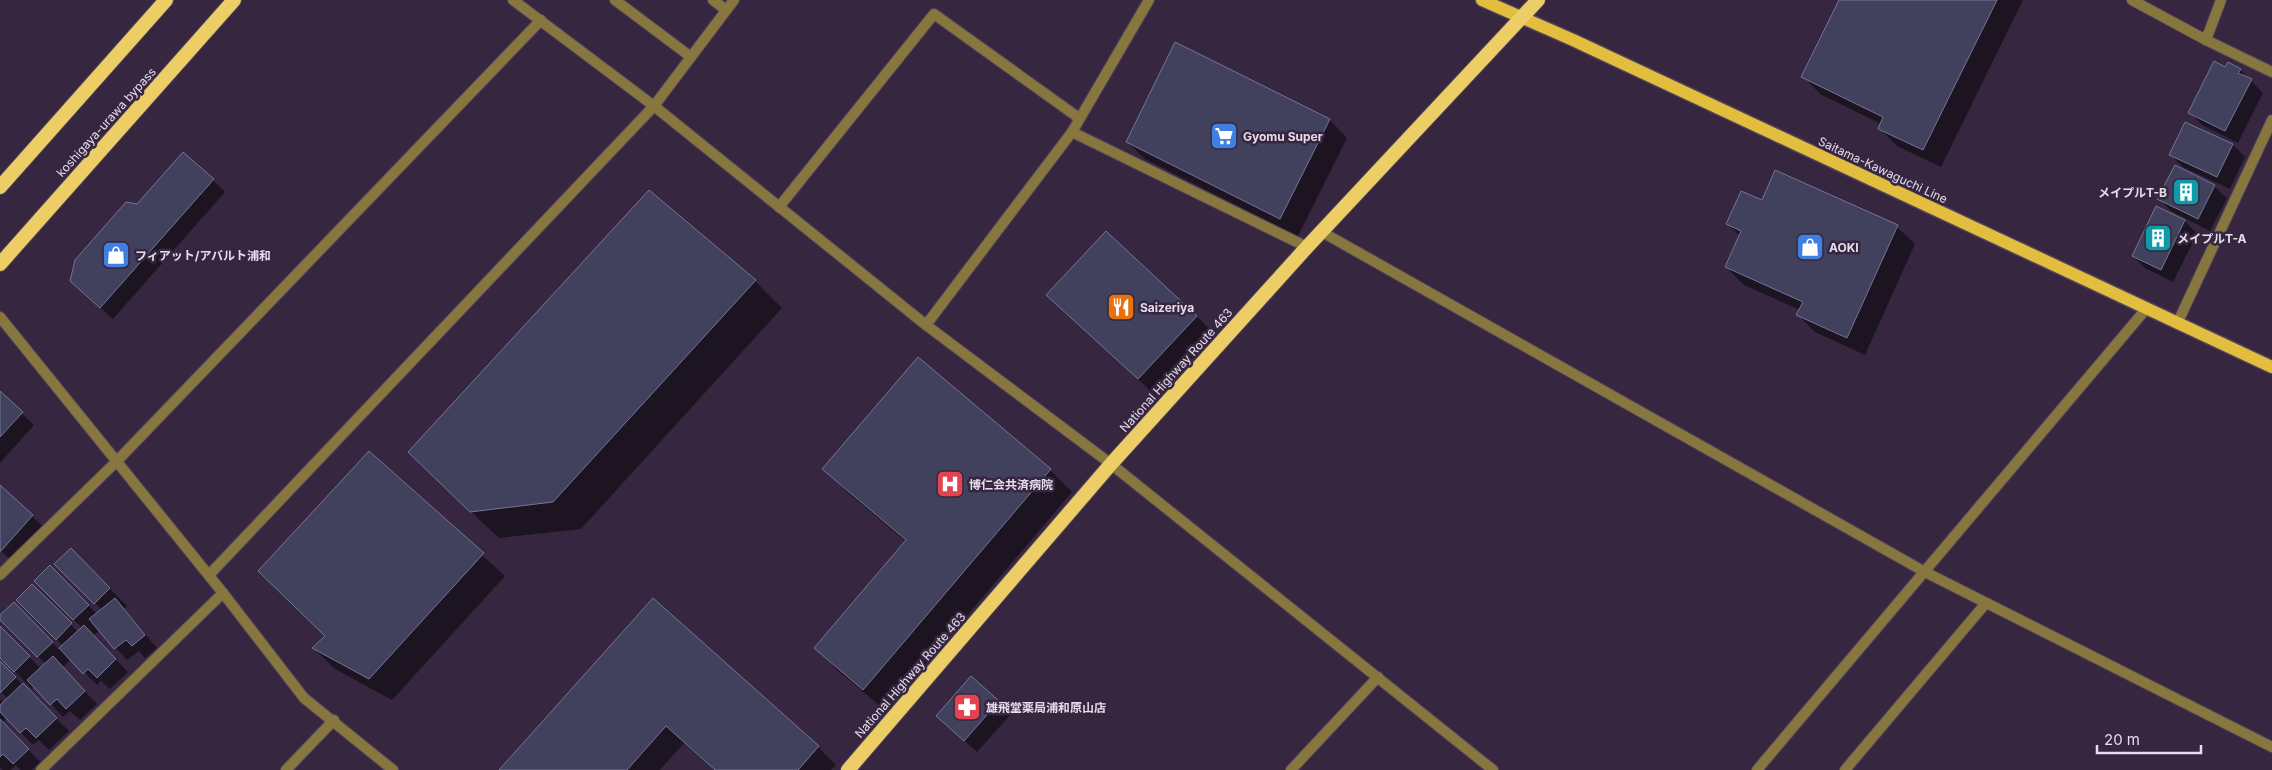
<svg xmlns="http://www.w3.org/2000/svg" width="2272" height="770" font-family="Inter,'Noto Sans JP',sans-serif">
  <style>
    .shadow { fill: #0007 }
    .building { fill: #41405d; stroke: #757695 }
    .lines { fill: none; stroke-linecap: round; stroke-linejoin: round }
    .service-casing { stroke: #52435b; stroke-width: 12 }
    .minor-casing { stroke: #52435b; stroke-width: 12 }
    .primary-casing { stroke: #52435b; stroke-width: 15 }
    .trunk-casing { stroke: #52435b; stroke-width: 16 }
    .service { stroke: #88763f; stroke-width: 10 }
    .minor { stroke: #88763f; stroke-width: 10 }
    .primary { stroke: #e3be3e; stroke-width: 12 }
    .trunk { stroke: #edce66; stroke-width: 14 }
    .labels { text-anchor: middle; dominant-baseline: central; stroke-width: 5; stroke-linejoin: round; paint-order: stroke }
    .street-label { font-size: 12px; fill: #e6dcec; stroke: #36263f }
    .poi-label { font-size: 12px; font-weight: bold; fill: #e6dcec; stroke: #36263f; text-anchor: start }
  </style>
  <rect width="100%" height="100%" fill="#36263f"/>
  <g class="shadow">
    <path d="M1840,0H2023L1941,167L1897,146L1879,128L1881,124L1820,94L1803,76Z"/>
    <path d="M1176,44L1330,120L1347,138L1298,236L1145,159L1127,142Z"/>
    <path d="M2226,69L2240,70L2263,93L2238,143L2202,125L2190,112Z"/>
    <path d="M2233,145L2245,157L2230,189L2183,167L2171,155Z"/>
    <path d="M213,180L225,192L113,319L84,293L137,206Z"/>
    <path d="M2214,186L2227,198L2210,231L2171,211L2159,198Z"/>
    <path d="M649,192L755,281L782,308L581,529L499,538L437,480Z"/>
    <path d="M1762,202L1897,227L1915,244L1865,355L1815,332L1798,315L1800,310L1744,285L1726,267L1740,236L1728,224Z"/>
    <path d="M2156,207L2185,221L2197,234L2173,282L2145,268L2133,256Z"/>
    <path d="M1066,312L1197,316L1214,334L1156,396Z"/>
    <path d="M919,359L1050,470L1072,492L886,711L837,670L816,648L906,542L846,491L824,469Z"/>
    <path d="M0,393L34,425L0,463Z"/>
    <path d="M370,453L505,576L392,700L335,669L313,648L326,636Z"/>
    <path d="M0,487L45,528L14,563L0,550Z"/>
    <path d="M71,549L127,606L124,609L157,648L145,658L139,651L127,660L100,630L93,636L128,672L110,689L101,681L97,685L71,659L62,668L97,704L80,720L70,711L63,717L35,686L32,689L0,656V627L41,669L46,664L0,618L14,603L59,650L63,646L18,600L32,585L78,632L82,628L36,581L50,566L97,614L102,610L56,564Z"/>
    <path d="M653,600L818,747L836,765L831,770H714L684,743L660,770H501Z"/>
    <path d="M0,662L69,731L49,750L39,740L33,745L7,718L2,723L40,762L32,770H20L16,765L11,770H2L0,768V699L4,703L8,699L0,691Z"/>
    <path d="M998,702L1011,714L977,752L950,728Z"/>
  </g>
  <g class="building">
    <path d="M1839,0H1997L1923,150L1878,129L1883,117L1801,77Z"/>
    <path d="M1175,42L1330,119L1280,219L1126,142Z"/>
    <path d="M2214,61L2225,67L2228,62L2241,69L2238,73L2252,79L2225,131L2188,113Z"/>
    <path d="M2185,122L2233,144L2217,177L2169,155Z"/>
    <path d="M183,152L214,179L100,308L70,281L75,260L126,202L137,204Z"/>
    <path d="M2175,165L2215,185L2198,219L2157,199Z"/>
    <path d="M1775,170L1898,225L1847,338L1796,315L1803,302L1725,267L1741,231L1726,224L1741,191L1762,200Z"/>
    <path d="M649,190L756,280L553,502L470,512L408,452Z"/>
    <path d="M2156,206L2185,220L2161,270L2132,256Z"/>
    <path d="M1106,231L1197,316L1138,379L1046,295Z"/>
    <path d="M918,357L1051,469L863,690L814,648L906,540L822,469Z"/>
    <path d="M0,391L23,412L0,437Z"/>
    <path d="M369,451L484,553L369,679L312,648L325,636L258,571Z"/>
    <path d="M0,485L33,515L1,551H0Z"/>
    <path d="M71,548L110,588L94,604L54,564Z"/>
    <path d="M50,565L89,605L73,620L34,581Z"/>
    <path d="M32,584L72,623L56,640L16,600Z"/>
    <path d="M115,598L145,635L132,646L126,640L114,649L89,619Z"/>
    <path d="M653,598L819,746L798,770H715L666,726L627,770H499Z"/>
    <path d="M14,602L53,642L37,657L0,620V615Z"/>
    <path d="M84,625L116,659L97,678L88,669L83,674L59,648Z"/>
    <path d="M0,626L30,656L14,672L0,658Z"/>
    <path d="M53,656L85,691L66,709L57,699L50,705L27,680Z"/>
    <path d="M0,661L16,677L0,693Z"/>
    <path d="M971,676L999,701L964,741L936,716Z"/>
    <path d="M23,683L57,718L36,738L26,728L20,733L0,712V705Z"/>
    <path d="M0,719L29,749L13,764L3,754L0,757Z"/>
  </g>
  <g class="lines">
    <g class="service-casing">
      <path id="service" d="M209,575L654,106"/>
    </g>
    <g class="minor-casing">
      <g id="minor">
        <path d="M513,0L654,106L926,325L1111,464L1493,770"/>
        <path d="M615,0L691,57"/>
        <path d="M713,0L726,10"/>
        <path d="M2132,0L2206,40"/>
        <path d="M2221,0L2206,40L2272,72"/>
        <path d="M654,106L734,0"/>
        <path d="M1072,132L1307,247"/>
        <path d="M779,207L934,14L1079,118"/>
        <path d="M1322,232L1925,572L2272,747"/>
        <path d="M0,317L223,593L304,698L393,770"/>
        <path d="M2177,324L2272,120"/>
        <path d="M926,325L1072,132L1149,0"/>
        <path d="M0,575L117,461L541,20"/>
        <path d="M41,770L223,593"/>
        <path d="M286,770L334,720"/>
        <path d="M1291,770L1378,677"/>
        <path d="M1757,770L2146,309"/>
        <path d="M1845,770L1986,603"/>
      </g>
    </g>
    <g class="primary-casing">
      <path id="primary" d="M1482,0L1573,40L2272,367"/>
    </g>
    <g class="trunk-casing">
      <g id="trunk">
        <path d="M0,187L166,0"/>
        <path d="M0,264L234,0"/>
        <path d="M848,770L1111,464L1307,247L1538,0"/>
      </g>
    </g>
    <use href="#service" class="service"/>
    <use href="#minor" class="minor"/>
    <use href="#primary" class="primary"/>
    <use href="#trunk" class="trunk"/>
  </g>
  <defs>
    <g id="supermarket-square" transform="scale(1.4375)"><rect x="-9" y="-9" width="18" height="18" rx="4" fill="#3f7fe0" stroke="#36263f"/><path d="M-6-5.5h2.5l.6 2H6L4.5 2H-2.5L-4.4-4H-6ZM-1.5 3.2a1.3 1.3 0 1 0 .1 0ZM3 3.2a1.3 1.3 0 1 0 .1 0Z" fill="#fff"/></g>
    <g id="building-square" transform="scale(1.4375)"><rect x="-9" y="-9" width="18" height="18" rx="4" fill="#0f9aa8" stroke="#36263f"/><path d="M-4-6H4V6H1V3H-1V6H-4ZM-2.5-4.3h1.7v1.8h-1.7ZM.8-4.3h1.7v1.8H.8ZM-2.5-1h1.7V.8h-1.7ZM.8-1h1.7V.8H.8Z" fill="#fff"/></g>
    <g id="shop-square" transform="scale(1.4375)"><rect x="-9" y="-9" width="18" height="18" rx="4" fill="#3f7fe0" stroke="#36263f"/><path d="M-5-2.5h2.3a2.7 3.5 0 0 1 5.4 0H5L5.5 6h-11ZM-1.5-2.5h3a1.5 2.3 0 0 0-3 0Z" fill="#fff"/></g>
    <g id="restaurant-square" transform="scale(1.4375)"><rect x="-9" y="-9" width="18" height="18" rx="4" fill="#e8710a" stroke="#36263f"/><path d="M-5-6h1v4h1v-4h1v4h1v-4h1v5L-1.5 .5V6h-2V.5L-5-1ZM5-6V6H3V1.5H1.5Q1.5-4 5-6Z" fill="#fff"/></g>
    <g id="hospital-square" transform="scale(1.4375)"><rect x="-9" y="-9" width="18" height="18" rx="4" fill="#e0444e" stroke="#36263f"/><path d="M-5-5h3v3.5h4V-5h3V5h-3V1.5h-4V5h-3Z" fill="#fff"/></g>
    <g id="pharmacy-square" transform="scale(1.4375)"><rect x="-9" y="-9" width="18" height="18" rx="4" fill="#e0444e" stroke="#36263f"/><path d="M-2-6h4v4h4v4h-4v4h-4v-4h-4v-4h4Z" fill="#fff"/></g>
  </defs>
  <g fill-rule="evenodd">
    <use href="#supermarket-square" x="1224" y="136"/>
    <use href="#building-square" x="2186" y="192"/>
    <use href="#building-square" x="2158" y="238"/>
    <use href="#shop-square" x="1810" y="247"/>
    <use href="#shop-square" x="116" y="255"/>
    <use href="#restaurant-square" x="1121" y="307"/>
    <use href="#hospital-square" x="950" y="484"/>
    <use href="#pharmacy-square" x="967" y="707"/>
  </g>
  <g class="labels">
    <g class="street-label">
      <text transform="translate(106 122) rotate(-48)">koshigaya-urawa bypass</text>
      <text transform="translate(1883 170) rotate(25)">Saitama-Kawaguchi Line</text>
      <text transform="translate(1176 370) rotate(-48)">National Highway Route 463</text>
      <text transform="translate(910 675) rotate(-49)">National Highway Route 463</text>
    </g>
    <g class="poi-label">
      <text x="1243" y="136">Gyomu Super</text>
      <text x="2167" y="192" text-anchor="end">メイプルT-B</text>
      <text x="2177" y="238">メイプルT-A</text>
      <text x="1829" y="247">AOKI</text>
      <text x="135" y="255">フィアット/アバルト浦和</text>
      <text x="1140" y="307">Saizeriya</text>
      <text x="969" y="484">博仁会共済病院</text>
      <text x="986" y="707">雄飛堂薬局浦和原山店</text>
    </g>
  </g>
  <path d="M2097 745v8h104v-8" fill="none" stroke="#e6dcec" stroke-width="2.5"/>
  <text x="2104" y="745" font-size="15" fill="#e6dcec" stroke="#36263f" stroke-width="4" paint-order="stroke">20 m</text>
</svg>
